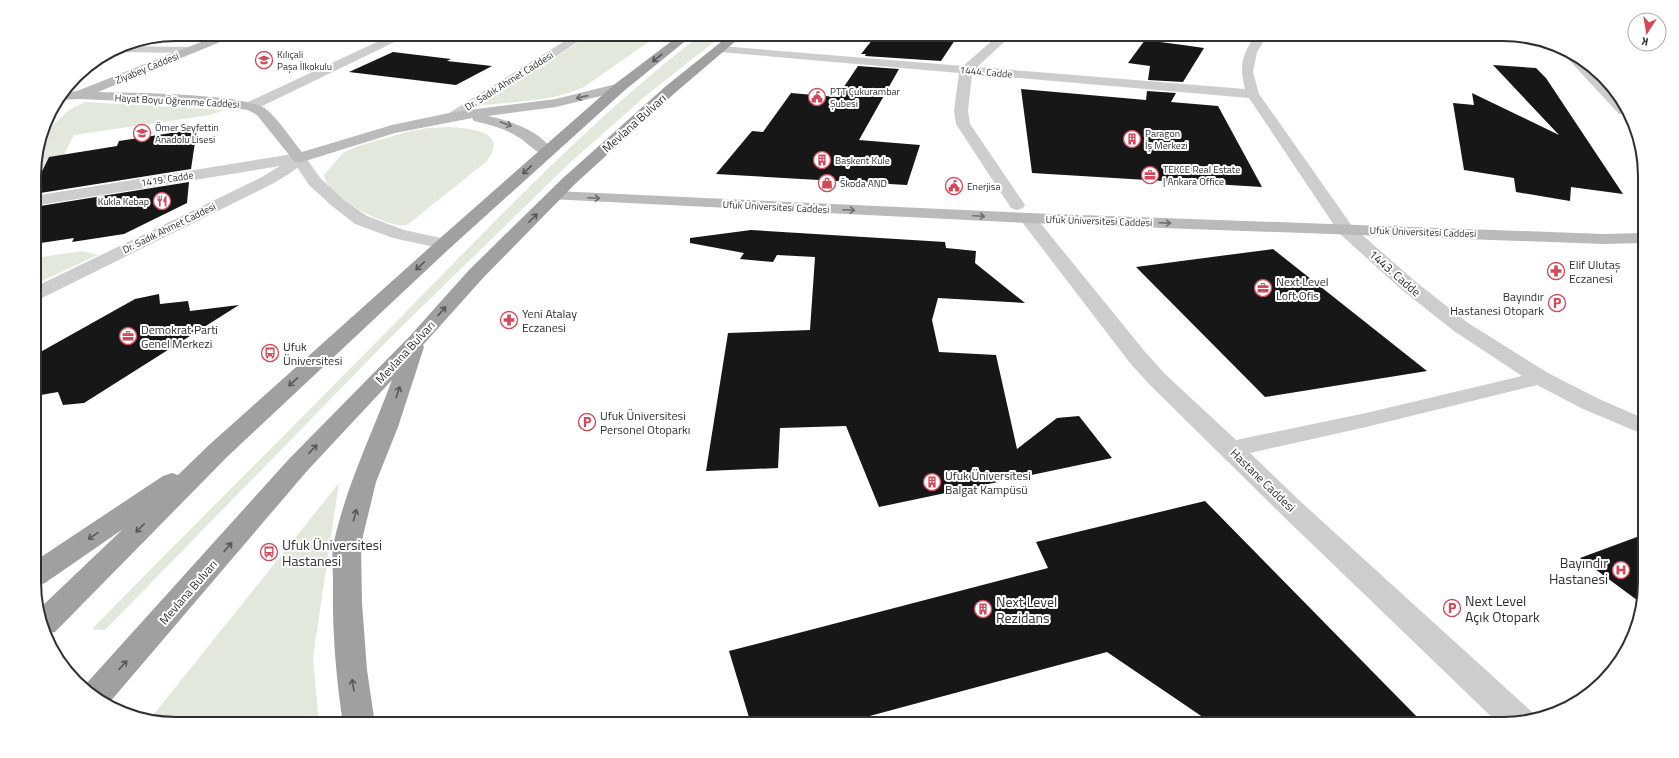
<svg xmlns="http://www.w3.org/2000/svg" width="1679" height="758" font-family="'Titillium Web',sans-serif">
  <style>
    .green { fill: #e3e8dd }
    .building { fill: #171717 }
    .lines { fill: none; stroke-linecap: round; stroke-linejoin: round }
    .pedestrian { fill: #cdcdcd; fill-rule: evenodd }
    .minor { fill: #cdcdcd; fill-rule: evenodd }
    .secondary { fill: #bababa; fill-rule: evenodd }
    .trunk { fill: #a0a0a0; fill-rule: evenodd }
    .oneway { stroke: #575757 }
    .oneway2 { stroke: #6e6e6e }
    .labels { text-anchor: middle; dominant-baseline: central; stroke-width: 4; stroke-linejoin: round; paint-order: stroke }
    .far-poi-label { font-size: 10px; fill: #303030; stroke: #fff; text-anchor: start }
    .far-street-label { font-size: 10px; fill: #303030; stroke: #fff }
    .street-label { font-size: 12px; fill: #303030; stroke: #fff }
    .poi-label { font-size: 12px; fill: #303030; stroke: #fff; text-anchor: start }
    .near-poi-label { font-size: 14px; fill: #303030; stroke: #fff; text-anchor: start }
    .rim { fill: none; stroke: #303030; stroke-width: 2 }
  </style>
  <rect width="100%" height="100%" fill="#fff"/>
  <g class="green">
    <path d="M592,34H660L584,87C551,102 514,102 479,105Z"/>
    <path d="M702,34H724L648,94L573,160L544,188L393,335L105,630L92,629C195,524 299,421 402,316C498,218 593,117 702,34Z"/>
    <path d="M85,102L224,110L210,115L74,135L64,155L49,157L34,193V167L43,134L69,110Z"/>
    <path d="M450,127C472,129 509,131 487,161L407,225C388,229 342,202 329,187C327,184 325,179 324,175L344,152L359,146L407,132L428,128Z"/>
    <path d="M82,251L98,255L35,284V258Z"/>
    <path d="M339,483L313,657L319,724H176L150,719Z"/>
  </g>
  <g class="building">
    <path d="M877,34H959L941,61L865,56L866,54H861Z"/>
    <path d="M1145,40L1183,45L1204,48L1183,82L1148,80L1150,66L1128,63Z"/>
    <path d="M393,52L451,59L447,61L492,66L456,85L349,72Z"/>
    <path d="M1493,65L1536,68L1546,78L1623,194L1571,187L1570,201L1516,192L1514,178L1464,170L1453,103L1474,105L1472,93L1559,135Z"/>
    <path d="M858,66L899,69L859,140L920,145L907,185L716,174L752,131L763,132L791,93L837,97Z"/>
    <path d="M1021,89L1146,100L1147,91L1176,93L1171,102L1218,106L1262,187L1032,173Z"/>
    <path d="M197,129L191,169L34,194V188L49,157L117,146L119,141Z"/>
    <path d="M189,182L187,203L124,234L72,242L74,238L34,244V207Z"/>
    <path d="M751,230L945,242L946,248L976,251L975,263L1025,303L938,298L932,320L939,352L996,355L1017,449L1057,418L1079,416L1112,458L879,507L846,426L780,428L778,468L706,471L728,333L810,330L815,257L777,255L773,262L740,259L744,253L690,243V238Z"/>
    <path d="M1273,249L1427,371L1265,397L1136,267Z"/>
    <path d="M159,294L160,304L188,301L190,311L239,305L84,403L63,405L58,392L35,396V355L135,299Z"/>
    <path d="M1205,501L1424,724H1213L1107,652L840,724H751L729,651L1048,568L1036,542Z"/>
    <path d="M1645,534V582L1641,603L1580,558Z"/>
  </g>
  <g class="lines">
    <path class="pedestrian" d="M299,153L304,155L321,179L344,200L367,216L404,230L450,240L453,244L450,248L444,249L393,238L355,224L332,206L309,185L291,158L294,155Z"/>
    <g class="minor">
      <path d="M394,34H409L407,36L256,109H246L244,106L246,103Z"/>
      <path d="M576,34H590L459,119L454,120L449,119L447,116L449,113Z"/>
      <path d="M1000,34H1013L977,67L1245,89C1239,63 1242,56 1256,34H1268L1257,52L1253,72L1259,94L1352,226L1416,282L1468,323L1548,373L1599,399L1645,419V435L1583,409L1537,385L1366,427L1250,453L1301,502L1532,712L1535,719L1512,724H1499L1283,516L1149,384L1130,363L1019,218L1021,214L1027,213L1033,214L1146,353L1165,374L1236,440L1366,413L1522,376L1454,331L1402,290L1340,234L1249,98L972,74L968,111L970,124L1025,205L1023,208L1017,210L1011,208L956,124L954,111L959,73L720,52L716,51L714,49L716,47L720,46L963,66Z"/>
      <path d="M121,46L191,47L195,48L197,50L195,52L191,53L111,52Z"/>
      <path d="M1569,54L1598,76L1619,98L1626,115L1619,114L1569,60L1567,57Z"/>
      <path d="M299,153L304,155L307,158C299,169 285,176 274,183L42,298L35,300V287L262,177L280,166L34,206V196Z"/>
    </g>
    <g class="secondary">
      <path d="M221,34H237L235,36L98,92C128,93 249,93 267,110C280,121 291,139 302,152L392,125L454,112L556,99L620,83L625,84L626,87L625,90L556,107L488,116C512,121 540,131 554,152L552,155C539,158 529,143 518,137C504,128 490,125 474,121L472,118L395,133L299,163L294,161L257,115L248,110L210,105L79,99L59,100L64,93L77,91Z"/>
      <path d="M555,191L1027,213L1603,234L1644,233V243L1603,244L1027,223L549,199L547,196L549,193Z"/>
    </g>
    <g class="trunk">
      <path d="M681,34H694L625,90L450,248L227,457L55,632L49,633L39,609L123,529L45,583L35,586V561L163,476L172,473L178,475L209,445L438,240L615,84Z"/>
      <path d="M731,34H744L676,92L575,184L483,278L423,345L424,347L398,427L376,482L361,544L362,603L367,670L375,724H343C336,677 332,630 333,582C333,569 331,555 334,542C346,486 372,434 392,380L307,471L109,703L85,685L289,459L410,336L469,270L563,178L666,86Z"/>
    </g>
  </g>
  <defs><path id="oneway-shaft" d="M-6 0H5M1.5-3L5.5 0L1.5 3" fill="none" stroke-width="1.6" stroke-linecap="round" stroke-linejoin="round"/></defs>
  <g class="oneway">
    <use href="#oneway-shaft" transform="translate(657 58) rotate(142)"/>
    <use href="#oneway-shaft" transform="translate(527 170) rotate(137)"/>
    <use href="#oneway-shaft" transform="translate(533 218) rotate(-45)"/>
    <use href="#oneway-shaft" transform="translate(420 266) rotate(137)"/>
    <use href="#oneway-shaft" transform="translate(442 311) rotate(-48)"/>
    <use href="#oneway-shaft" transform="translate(293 382) rotate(137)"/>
    <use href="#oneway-shaft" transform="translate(398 392) rotate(-71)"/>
    <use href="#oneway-shaft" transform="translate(313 449) rotate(-46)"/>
    <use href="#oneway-shaft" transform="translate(355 515) rotate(-75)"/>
    <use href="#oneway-shaft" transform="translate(140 528) rotate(135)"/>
    <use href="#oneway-shaft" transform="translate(93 536) rotate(146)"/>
    <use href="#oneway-shaft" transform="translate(228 547) rotate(-49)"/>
    <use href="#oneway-shaft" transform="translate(123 665) rotate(-48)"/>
    <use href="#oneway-shaft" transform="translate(353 685) rotate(-99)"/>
  </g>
  <g class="oneway2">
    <use href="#oneway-shaft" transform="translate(582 97) rotate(167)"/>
    <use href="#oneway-shaft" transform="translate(506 124) rotate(20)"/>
    <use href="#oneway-shaft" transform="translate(594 198) rotate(3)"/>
    <use href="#oneway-shaft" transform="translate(849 210) rotate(3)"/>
    <use href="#oneway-shaft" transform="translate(979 216) rotate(3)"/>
    <use href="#oneway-shaft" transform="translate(1165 223) rotate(2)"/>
  </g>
  <defs>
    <g id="school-ring" transform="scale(0.9)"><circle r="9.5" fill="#fff" stroke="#cf4a5a" stroke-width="1.5"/><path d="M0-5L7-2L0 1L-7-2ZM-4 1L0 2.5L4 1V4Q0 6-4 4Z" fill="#cf4a5a"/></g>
    <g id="civic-ring" transform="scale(0.9)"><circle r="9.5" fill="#fff" stroke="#cf4a5a" stroke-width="1.5"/><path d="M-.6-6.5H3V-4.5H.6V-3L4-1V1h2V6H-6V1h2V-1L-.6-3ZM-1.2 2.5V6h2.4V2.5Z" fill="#cf4a5a"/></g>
    <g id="building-ring" transform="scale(0.9)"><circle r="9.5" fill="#fff" stroke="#cf4a5a" stroke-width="1.5"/><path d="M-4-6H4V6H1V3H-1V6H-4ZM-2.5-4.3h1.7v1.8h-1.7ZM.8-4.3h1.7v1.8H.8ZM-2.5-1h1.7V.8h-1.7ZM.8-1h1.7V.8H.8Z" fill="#cf4a5a"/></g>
    <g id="office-ring" transform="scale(0.9)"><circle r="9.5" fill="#fff" stroke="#cf4a5a" stroke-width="1.5"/><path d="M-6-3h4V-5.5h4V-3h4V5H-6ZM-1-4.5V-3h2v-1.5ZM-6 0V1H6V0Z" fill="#cf4a5a"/></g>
    <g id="shop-ring" transform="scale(0.9)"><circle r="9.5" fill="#fff" stroke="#cf4a5a" stroke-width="1.5"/><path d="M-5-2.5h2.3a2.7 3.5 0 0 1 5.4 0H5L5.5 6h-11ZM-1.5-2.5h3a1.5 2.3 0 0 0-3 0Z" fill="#cf4a5a"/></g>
    <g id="restaurant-ring" transform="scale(0.9)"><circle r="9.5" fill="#fff" stroke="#cf4a5a" stroke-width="1.5"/><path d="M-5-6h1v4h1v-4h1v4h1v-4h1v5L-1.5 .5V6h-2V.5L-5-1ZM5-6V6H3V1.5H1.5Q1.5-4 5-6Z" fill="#cf4a5a"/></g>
    <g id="pharmacy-ring" transform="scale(0.9)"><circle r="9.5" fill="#fff" stroke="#cf4a5a" stroke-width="1.5"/><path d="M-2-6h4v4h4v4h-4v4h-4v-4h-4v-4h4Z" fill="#cf4a5a"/></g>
    <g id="parking-ring" transform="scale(0.9)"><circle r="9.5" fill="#fff" stroke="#cf4a5a" stroke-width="1.5"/><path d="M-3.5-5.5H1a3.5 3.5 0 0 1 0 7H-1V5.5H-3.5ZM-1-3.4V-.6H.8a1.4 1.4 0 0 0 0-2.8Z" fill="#cf4a5a"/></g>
    <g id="bus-ring" transform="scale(0.9)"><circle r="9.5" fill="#fff" stroke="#cf4a5a" stroke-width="1.5"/><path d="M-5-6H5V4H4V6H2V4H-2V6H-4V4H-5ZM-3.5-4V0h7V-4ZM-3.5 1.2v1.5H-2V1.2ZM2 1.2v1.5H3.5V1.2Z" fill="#cf4a5a"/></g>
    <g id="hospital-ring" transform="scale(0.9)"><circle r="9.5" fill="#fff" stroke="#cf4a5a" stroke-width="1.5"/><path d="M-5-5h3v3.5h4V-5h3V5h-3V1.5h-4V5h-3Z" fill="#cf4a5a"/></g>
  </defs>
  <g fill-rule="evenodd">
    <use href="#school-ring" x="264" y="60"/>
    <use href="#civic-ring" x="817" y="97"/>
    <use href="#school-ring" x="142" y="133"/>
    <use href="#building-ring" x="1132" y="139"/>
    <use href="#building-ring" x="822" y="160"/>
    <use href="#office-ring" x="1150" y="175"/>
    <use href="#shop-ring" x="827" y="183"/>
    <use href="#civic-ring" x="954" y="186"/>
    <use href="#restaurant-ring" x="162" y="201"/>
    <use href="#pharmacy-ring" x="1556" y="271"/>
    <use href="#office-ring" x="1263" y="288"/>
    <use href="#parking-ring" x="1557" y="303"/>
    <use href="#pharmacy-ring" x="509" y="320"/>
    <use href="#office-ring" x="128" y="336"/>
    <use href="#bus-ring" x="270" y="353"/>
    <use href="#parking-ring" x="587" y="422"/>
    <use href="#building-ring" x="932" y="482"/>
    <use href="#bus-ring" x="269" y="552"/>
    <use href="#hospital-ring" x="1621" y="570"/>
    <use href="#parking-ring" x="1452" y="608"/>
    <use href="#building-ring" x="983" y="609"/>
  </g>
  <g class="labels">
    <g class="far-poi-label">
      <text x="277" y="54">Kılıçali<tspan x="277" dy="12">Paşa İlkokulu</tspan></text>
      <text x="830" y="91">PTT Çukurambar<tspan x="830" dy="12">Şubesi</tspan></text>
      <text x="155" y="127">Ömer Seyfettin<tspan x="155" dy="12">Anadolu Lisesi</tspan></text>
      <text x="1145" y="133">Paragon<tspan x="1145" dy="12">İş Merkezi</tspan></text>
      <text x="835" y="160">Başkent Kule</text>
      <text x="1163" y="169">TEKCE Real Estate<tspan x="1163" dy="12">| Ankara Office</tspan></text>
      <text x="840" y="183">Škoda AND</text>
      <text x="967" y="186">Enerjisa</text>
      <text x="149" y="201" text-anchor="end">Kukla Kebap</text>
    </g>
    <g class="far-street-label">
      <text transform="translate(147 68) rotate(-22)">Ziyabey Caddesi</text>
      <text transform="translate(986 72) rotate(5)">1444. Cadde</text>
      <text transform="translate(509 81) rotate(-32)">Dr. Sadık Ahmet Caddesi</text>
      <text transform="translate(177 101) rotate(3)">Hayat Boyu Öğrenme Caddesi</text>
      <text transform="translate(167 179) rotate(-9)">1419. Cadde</text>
      <text transform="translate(776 207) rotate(3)">Ufuk Üniversitesi Caddesi</text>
      <text transform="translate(1099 221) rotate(2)">Ufuk Üniversitesi Caddesi</text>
      <text transform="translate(169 228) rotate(-26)">Dr. Sadık Ahmet Caddesi</text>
      <text transform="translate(1423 232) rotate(2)">Ufuk Üniversitesi Caddesi</text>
    </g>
    <g class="street-label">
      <text transform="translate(634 123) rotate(-42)">Mevlana Bulvarı</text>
      <text transform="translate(1395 273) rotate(41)">1443. Cadde</text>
      <text transform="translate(405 352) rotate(-47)">Mevlana Bulvarı</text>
      <text transform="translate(1263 480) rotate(44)">Hastane Caddesi</text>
      <text transform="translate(188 592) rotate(-49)">Mevlana Bulvarı</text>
    </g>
    <g class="poi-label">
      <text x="1569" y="264">Elif Ulutaş<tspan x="1569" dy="14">Eczanesi</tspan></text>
      <text x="1276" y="281">Next Level<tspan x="1276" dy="14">Loft Ofis</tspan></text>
      <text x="1544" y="296" text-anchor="end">Bayındır<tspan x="1544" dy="14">Hastanesi Otopark</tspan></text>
      <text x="522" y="313">Yeni Atalay<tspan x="522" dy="14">Eczanesi</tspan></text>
      <text x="141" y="329">Demokrat Parti<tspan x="141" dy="14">Genel Merkezi</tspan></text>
      <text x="283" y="346">Ufuk<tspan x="283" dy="14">Üniversitesi</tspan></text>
      <text x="600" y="415">Ufuk Üniversitesi<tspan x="600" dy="14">Personel Otoparkı</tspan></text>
      <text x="945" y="475">Ufuk Üniversitesi<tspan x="945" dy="14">Balgat Kampüsü</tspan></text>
    </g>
    <g class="near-poi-label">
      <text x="282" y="544">Ufuk Üniversitesi<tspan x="282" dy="16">Hastanesi</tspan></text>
      <text x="1608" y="562" text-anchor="end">Bayındır<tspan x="1608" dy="16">Hastanesi</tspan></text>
      <text x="1465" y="600">Next Level<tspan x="1465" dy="16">Açık Otopark</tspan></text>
      <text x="996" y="601">Next Level<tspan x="996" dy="16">Rezidans</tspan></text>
    </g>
  </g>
  <path d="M0 0H1679V758H0ZM176 41H1503A135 135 0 0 1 1638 176V582A135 135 0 0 1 1503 717H176A135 135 0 0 1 41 582V176A135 135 0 0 1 176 41Z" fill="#fff" fill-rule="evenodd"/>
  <path class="rim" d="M176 41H1503A135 135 0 0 1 1638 176V582A135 135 0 0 1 1503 717H176A135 135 0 0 1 41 582V176A135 135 0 0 1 176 41Z"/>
  <g transform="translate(1647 32) rotate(192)"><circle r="19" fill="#ffffff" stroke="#acacac"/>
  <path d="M0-3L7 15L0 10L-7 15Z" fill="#cf4a5a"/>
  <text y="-6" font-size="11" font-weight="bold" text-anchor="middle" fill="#303030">K</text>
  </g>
</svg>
